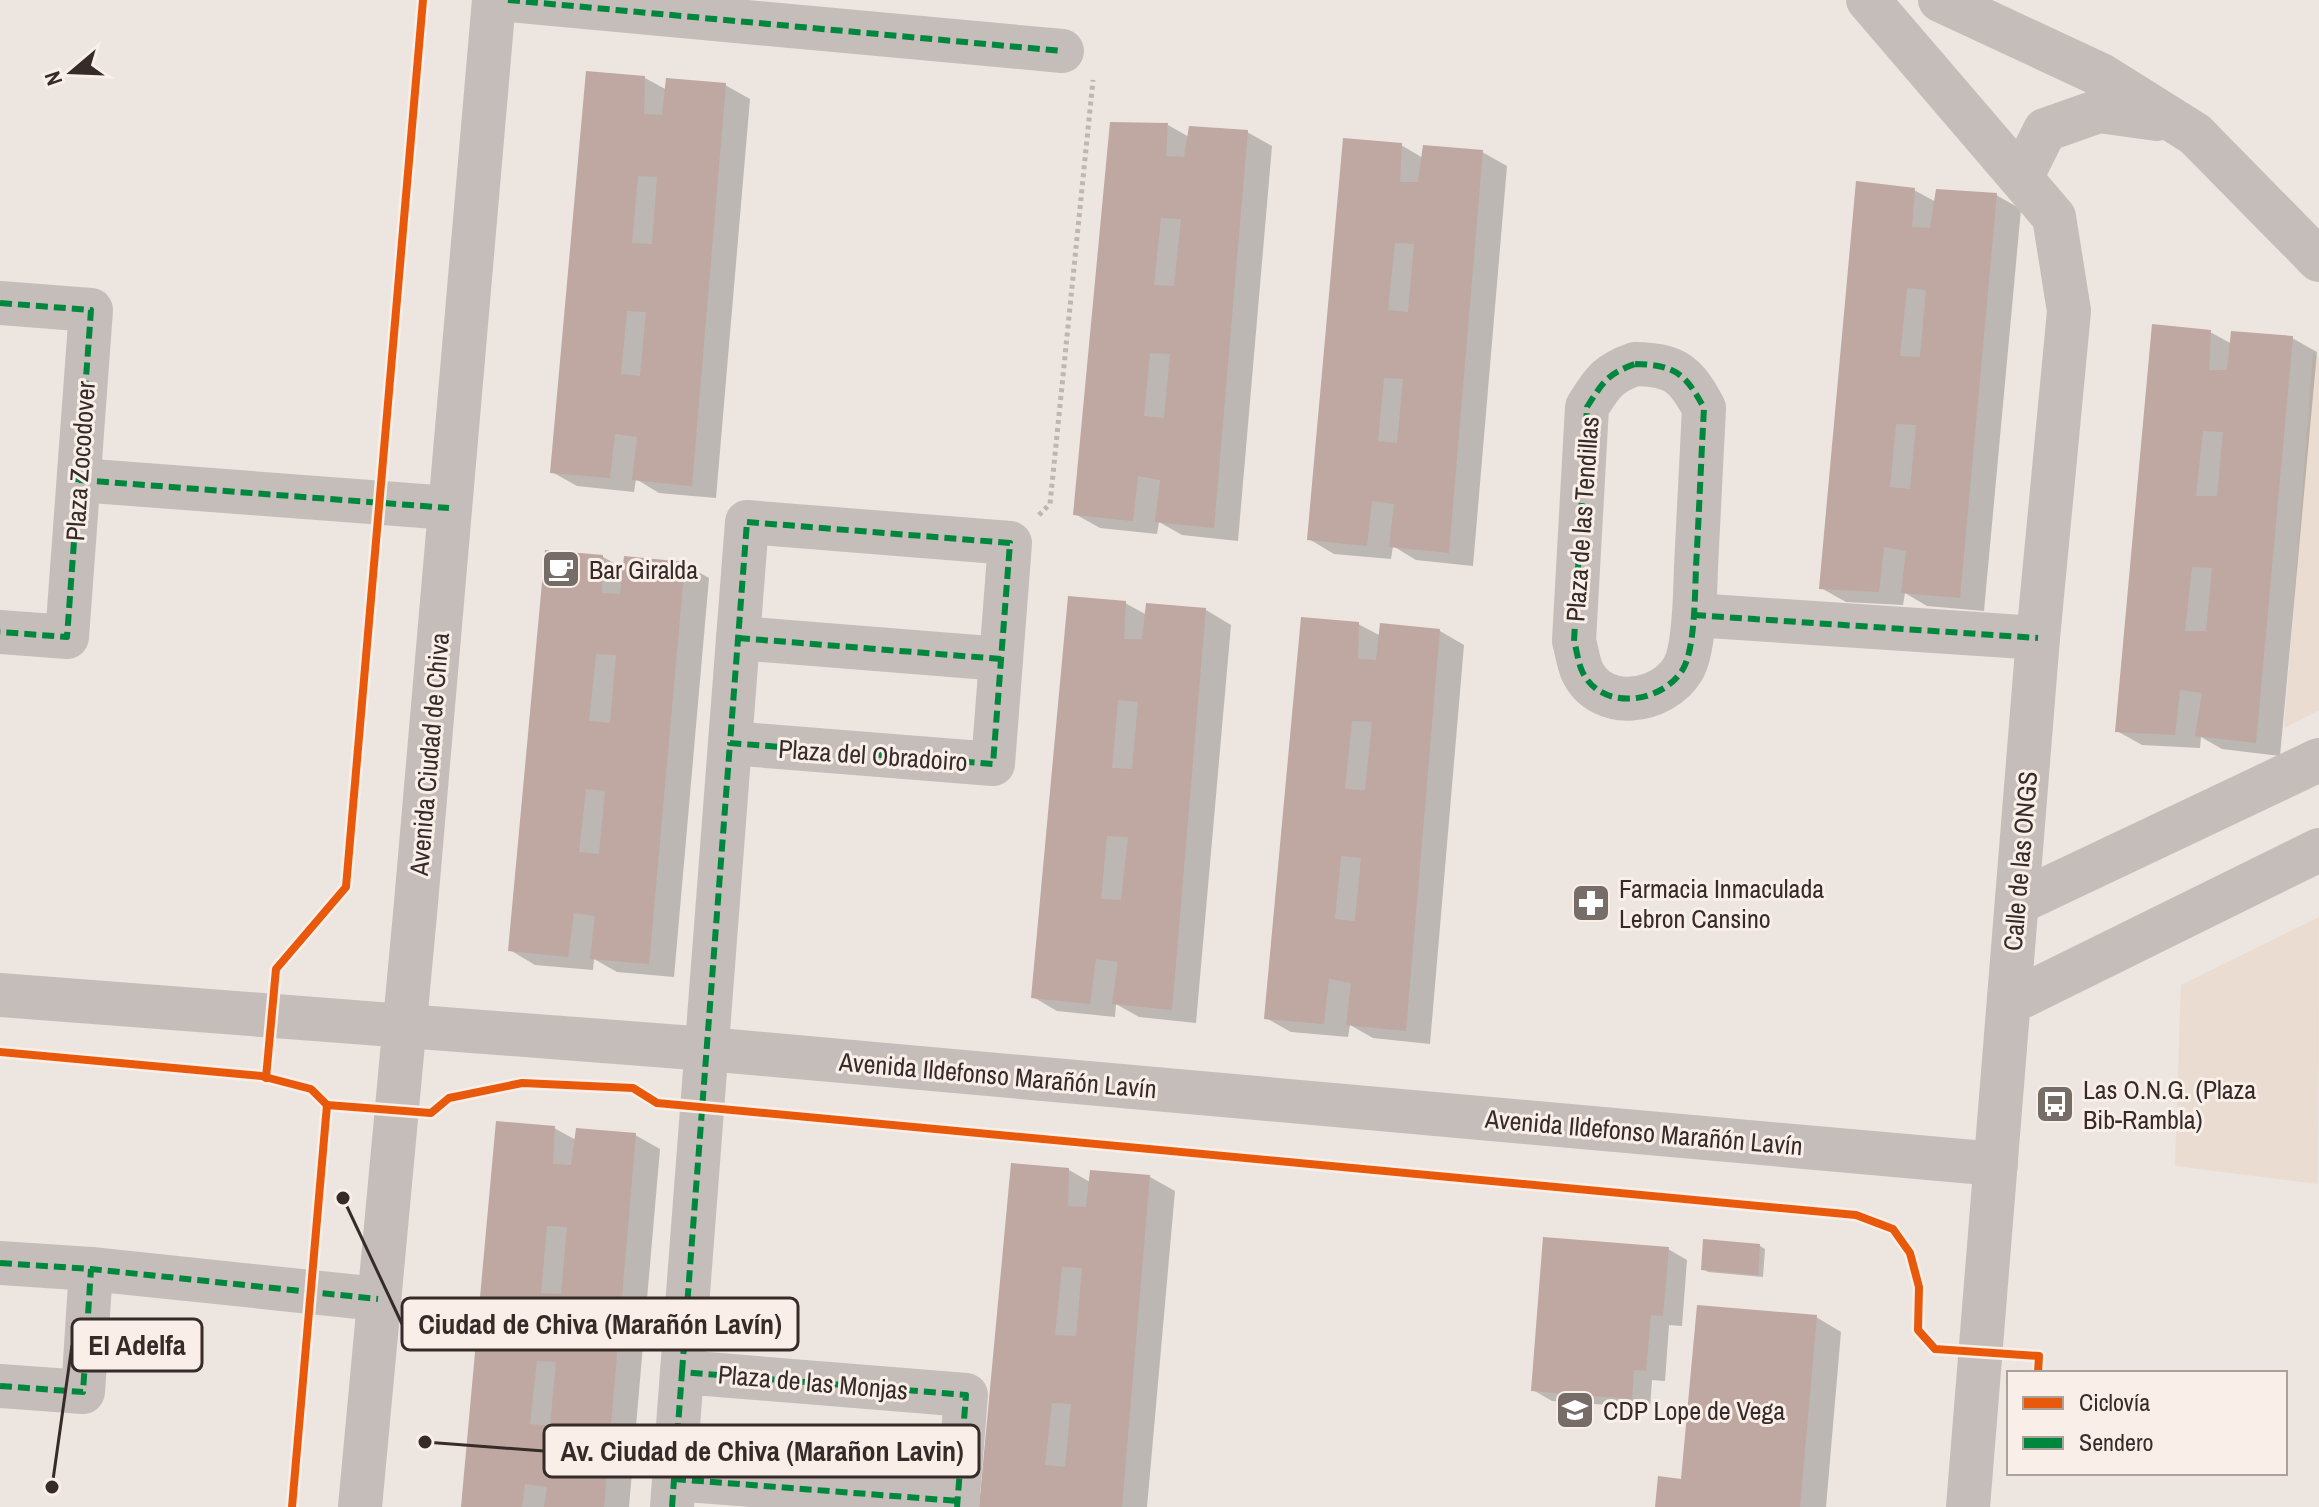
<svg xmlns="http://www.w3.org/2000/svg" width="2319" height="1507" font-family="'Archivo Narrow',sans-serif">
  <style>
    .plaza { fill: #eadcd0 }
    .shadow { fill: #0003 }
    .building { fill: #bfa7a2; fill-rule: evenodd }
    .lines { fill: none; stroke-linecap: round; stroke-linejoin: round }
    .path { stroke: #beb6b2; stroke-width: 5; stroke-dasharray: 4 4; stroke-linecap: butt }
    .minor { stroke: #c5bdb9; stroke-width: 44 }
    .quiet { stroke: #00873e; stroke-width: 6; stroke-dasharray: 12 6; stroke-linecap: butt }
    .cycleway-casing { stroke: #f9efe8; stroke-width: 13 }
    .cycleway { stroke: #e8590c; stroke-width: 8 }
    .labels { text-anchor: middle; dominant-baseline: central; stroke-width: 6; stroke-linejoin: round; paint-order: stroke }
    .street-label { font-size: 26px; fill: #362b28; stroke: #f9efe8 }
    .poi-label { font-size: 26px; fill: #362b28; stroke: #f9efe8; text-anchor: start }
    .leader { fill: none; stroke: #362b28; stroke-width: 3 }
    .callout-dot { fill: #362b28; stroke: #f9efe8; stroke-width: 3 }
    .callout { fill: #f9efe8; stroke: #362b28; stroke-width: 3 }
    .callout-label { font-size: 28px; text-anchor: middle; font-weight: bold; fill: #362b28 }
  </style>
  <rect width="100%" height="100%" fill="#ece5e0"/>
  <g class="plaza">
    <path d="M2313,352L2319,359V710L2284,728Z"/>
    <path d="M2319,917L2318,1184L2175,1166L2181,985Z"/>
  </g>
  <g class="shadow">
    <path d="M645,78L667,90L725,85L750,99L716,498L659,493L636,479L634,492L577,486L552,472Z"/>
    <path d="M1168,125L1189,137L1247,132L1272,146L1238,541L1182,535L1159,522L1157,534L1100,528L1075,514Z"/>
    <path d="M1401,145L1423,158L1482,152L1507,166L1473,566L1416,560L1393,546L1391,559L1334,554L1309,539Z"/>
    <path d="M1914,190L1936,202L1996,195L2021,209L1984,611L1927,606L1905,593L1903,605L1846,602L1821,588Z"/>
    <path d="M2210,332L2232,344L2292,338L2317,352L2280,756L2222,749L2201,737L2200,748L2142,745L2117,731Z"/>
    <path d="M603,557L625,569L684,564L709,578L674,977L617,972L594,959L593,970L535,965L510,950Z"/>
    <path d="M1125,603L1147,615L1206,610L1231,625L1196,1023L1139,1017L1116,1004L1115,1017L1057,1011L1033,997Z"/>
    <path d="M1358,624L1381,636L1440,631L1464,645L1430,1044L1373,1038L1350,1025L1348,1037L1291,1032L1266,1018Z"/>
    <path d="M554,1128L576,1140L635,1135L660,1149L629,1507H463Z"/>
    <path d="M1069,1170L1090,1182L1092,1172L1150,1177L1175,1191L1147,1507H981Z"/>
    <path d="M1760,1246L1765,1249L1763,1277L1708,1272L1703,1269Z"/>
    <path d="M1668,1249L1687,1260L1682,1326L1669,1325L1665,1381L1652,1380L1650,1408L1552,1401L1533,1390Z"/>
    <path d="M1816,1317L1841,1332L1826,1507H1657L1683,1481Z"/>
  </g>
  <g class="building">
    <path d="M586,71L645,76L644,114L662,115L666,78L726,83L692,486L632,480L637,437L615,434L610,478L550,473ZM638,176L657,177L652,244L632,243ZM627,311L646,312L640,376L621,374Z"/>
    <path d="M1110,122L1168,123L1166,156L1184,157L1189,126L1248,130L1214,528L1155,522L1160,480L1138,476L1133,521L1073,515ZM1161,218L1181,219L1174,286L1154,285ZM1150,353L1170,354L1164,418L1144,416Z"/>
    <path d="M1343,138L1402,143L1400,182H1418L1423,145L1483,150L1449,553L1389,547L1394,504L1372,501L1367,546L1307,540ZM1395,243L1414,244L1408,312L1388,310ZM1384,378L1403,379L1397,443L1378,441Z"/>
    <path d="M1856,181L1915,188L1912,227L1930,228L1936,189L1997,193L1960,598L1901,593L1906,551L1884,547L1879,592L1819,589ZM1907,288L1926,290L1920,357L1900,356ZM1896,424L1916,425L1910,489L1890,487Z"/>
    <path d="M2152,324L2211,330L2209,370H2227L2231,331L2293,336L2256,743L2195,736L2202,693L2180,690L2175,735L2115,732ZM2203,431L2223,432L2217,496H2196ZM2192,567L2212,568L2206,631H2185Z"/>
    <path d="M545,550L603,555L602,593L620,594L624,556L685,562L649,964L590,959L595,916L574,913L568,957L508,951ZM596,654L616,655L610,723L589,721ZM586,789L605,791L599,854L579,852Z"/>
    <path d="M1068,596L1126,601L1124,639H1142L1146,603L1206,608L1172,1010L1112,1004L1118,962L1096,959L1090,1004L1031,998ZM1118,700L1138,702L1132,769L1112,768ZM1107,836L1128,837L1121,900L1101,899Z"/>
    <path d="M1301,617L1359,622L1358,659L1376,660L1380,623L1440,629L1406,1031L1346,1025L1351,983L1329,979L1324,1024L1264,1019ZM1352,721L1372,722L1365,790L1345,789ZM1341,856L1361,858L1355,921L1335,919Z"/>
    <path d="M496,1121L555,1126L553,1164L571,1165L576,1128L636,1133L604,1507H544L547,1487L525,1484L522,1507H461ZM547,1226L567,1227L561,1294L541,1293ZM537,1361L556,1362L550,1426L530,1424Z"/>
    <path d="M1011,1163L1069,1168L1068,1206L1086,1207L1090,1170L1150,1175L1122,1507H979ZM1062,1267L1082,1268L1076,1336L1055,1335ZM1052,1403L1071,1404L1065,1467L1045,1465Z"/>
    <path d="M1543,1237L1669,1247L1663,1316L1651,1315L1646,1371L1634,1370L1632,1399L1531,1391Z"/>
    <path d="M1703,1239L1760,1244L1758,1275L1701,1270Z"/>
    <path d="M1697,1305L1817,1315L1800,1507H1655L1658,1476L1681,1479Z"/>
  </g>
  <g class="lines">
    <path class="path" d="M1039,515L1050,504L1093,80"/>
    <g class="minor">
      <path d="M508,0L1062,51"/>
      <path d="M1868,0L2054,217L2069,311L2038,638L1968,1507"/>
      <path d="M1940,0L2101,75L2195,134L2319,260"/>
      <path d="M2021,178L2045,130L2099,111L2157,119"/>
      <path d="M0,303L91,310L67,637L0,632"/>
      <path d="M1635,364C1675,365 1685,373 1704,408C1701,461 1699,514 1696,567C1695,592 1695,649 1683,669C1662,704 1601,712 1582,671C1578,662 1577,651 1574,641L1587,407C1603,382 1607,374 1635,364Z"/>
      <path d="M79,480L449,508"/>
      <path d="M747,522L1010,543L993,764L730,743Z"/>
      <path d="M1694,615L2038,638"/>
      <path d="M738,638L1001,659"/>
      <path d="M2017,903L2319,760"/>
      <path d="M0,995L707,1049L1996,1164"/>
      <path d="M2009,1003L2319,850"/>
      <path d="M0,1263L91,1269L378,1299"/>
      <path d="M682,1372L730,743"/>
      <path d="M0,1386L83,1392L91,1269"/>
      <path d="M674,1479L958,1501"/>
      <path d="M360,1507L416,903L494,0"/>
      <path d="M672,1507L682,1372L966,1395L957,1507"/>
    </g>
    <g class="quiet">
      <path d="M508,0L1062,51"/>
      <path d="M0,303L91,310L67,637L0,632"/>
      <path d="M1635,364C1675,365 1685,373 1704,408C1701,461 1699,514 1696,567C1695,592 1695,649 1683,669C1662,704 1601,712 1582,671C1578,662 1577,651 1574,641L1587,407C1603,382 1607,374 1635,364Z"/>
      <path d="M79,480L449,508"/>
      <path d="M747,522L1010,543L993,764L730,743Z"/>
      <path d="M1694,615L2038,638"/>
      <path d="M738,638L1001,659"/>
      <path d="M0,1263L91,1269L378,1299"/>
      <path d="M682,1372L730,743"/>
      <path d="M0,1386L83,1392L91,1269"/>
      <path d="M674,1479L958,1501"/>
      <path d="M672,1507L682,1372L966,1395L957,1507"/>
    </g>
    <g class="cycleway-casing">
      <g id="cycleway">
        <path d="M0,1052L261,1076L311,1089L327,1105L431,1113L449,1098L522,1083L633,1088L657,1103L1856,1215L1893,1229L1910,1253L1919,1287L1918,1330L1935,1349L2039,1356L2038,1373"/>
        <path d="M266,1078L276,969L346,887L423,0"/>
        <path d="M292,1507L327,1105"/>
      </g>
    </g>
    <use href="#cycleway" class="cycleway"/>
  </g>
  <defs>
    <g id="cafe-square" transform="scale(2)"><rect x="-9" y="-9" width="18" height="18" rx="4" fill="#766c68" stroke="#f9efe8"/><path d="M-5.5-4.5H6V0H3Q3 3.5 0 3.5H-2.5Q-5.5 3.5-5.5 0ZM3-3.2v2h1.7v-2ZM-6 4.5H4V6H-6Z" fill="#fff"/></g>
    <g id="pharmacy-square" transform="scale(2)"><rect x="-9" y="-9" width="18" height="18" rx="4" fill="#766c68" stroke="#f9efe8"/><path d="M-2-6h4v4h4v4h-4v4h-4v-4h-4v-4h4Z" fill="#fff"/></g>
    <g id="bus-square" transform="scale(2)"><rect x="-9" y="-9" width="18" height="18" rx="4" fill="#766c68" stroke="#f9efe8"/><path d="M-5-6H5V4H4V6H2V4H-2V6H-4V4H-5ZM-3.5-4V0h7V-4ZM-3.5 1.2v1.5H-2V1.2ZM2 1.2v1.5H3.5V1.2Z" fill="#fff"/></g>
    <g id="school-square" transform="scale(2)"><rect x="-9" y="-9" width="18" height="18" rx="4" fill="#766c68" stroke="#f9efe8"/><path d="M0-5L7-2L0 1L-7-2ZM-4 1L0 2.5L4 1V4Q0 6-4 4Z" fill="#fff"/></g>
  </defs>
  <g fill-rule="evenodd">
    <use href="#cafe-square" x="561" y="569"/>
    <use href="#pharmacy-square" x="1591" y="903"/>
    <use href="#bus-square" x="2055" y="1104"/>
    <use href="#school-square" x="1575" y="1410"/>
  </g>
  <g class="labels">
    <g class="street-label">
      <text transform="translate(80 461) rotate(-86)">Plaza Zocodover</text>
      <text transform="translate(1582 519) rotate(-86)">Plaza de las Tendillas</text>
      <text transform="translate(429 754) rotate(-85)">Avenida Ciudad de Chiva</text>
      <text transform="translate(873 755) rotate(4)">Plaza del Obradoiro</text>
      <text transform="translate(2020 861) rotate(-85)">Calle de las ONGS</text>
      <text transform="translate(998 1075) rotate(5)">Avenida Ildefonso Marañón Lavín</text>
      <text transform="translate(1644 1132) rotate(5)">Avenida Ildefonso Marañón Lavín</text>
      <text transform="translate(813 1382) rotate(5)">Plaza de las Monjas</text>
    </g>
    <g class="poi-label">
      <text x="589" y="569">Bar Giralda</text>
      <text x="1619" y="888">Farmacia Inmaculada<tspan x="1619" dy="30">Lebron Cansino</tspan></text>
      <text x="2083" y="1089">Las O.N.G. (Plaza<tspan x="2083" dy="30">Bib-Rambla)</tspan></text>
      <text x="1603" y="1410">CDP Lope de Vega</text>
    </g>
  </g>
  <path class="leader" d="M343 1198L402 1324M52 1487L72 1345M425 1442L544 1451"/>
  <g class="callout-dot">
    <circle cx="343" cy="1198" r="8"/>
    <circle cx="52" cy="1487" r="8"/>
    <circle cx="425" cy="1442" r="8"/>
  </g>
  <g class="callout">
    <rect x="402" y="1298" width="396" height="52" rx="8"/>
    <rect x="72" y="1319" width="130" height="52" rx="8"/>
    <rect x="544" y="1425" width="435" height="52" rx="8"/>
  </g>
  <g class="callout-label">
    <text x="600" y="1334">Ciudad de Chiva (Marañón Lavín)</text>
    <text x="137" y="1355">EI Adelfa</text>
    <text x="762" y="1461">Av. Ciudad de Chiva (Marañon Lavin)</text>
  </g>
  <rect x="2007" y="1371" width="280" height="104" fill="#f9efe8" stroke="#aba19b" stroke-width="2"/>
  <rect x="2023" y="1397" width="40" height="12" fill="#e8590c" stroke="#aba19b" stroke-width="2"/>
  <text x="2079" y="1411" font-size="24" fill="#362b28">Ciclovía</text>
  <rect x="2023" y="1437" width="40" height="12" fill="#00873e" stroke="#aba19b" stroke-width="2"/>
  <text x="2079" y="1451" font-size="24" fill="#362b28">Sendero</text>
  <g transform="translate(72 72) rotate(251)" stroke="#f9efe8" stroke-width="6" paint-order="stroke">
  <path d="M0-6L14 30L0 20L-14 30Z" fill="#362b28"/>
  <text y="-12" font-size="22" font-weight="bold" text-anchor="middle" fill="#362b28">N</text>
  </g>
</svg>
